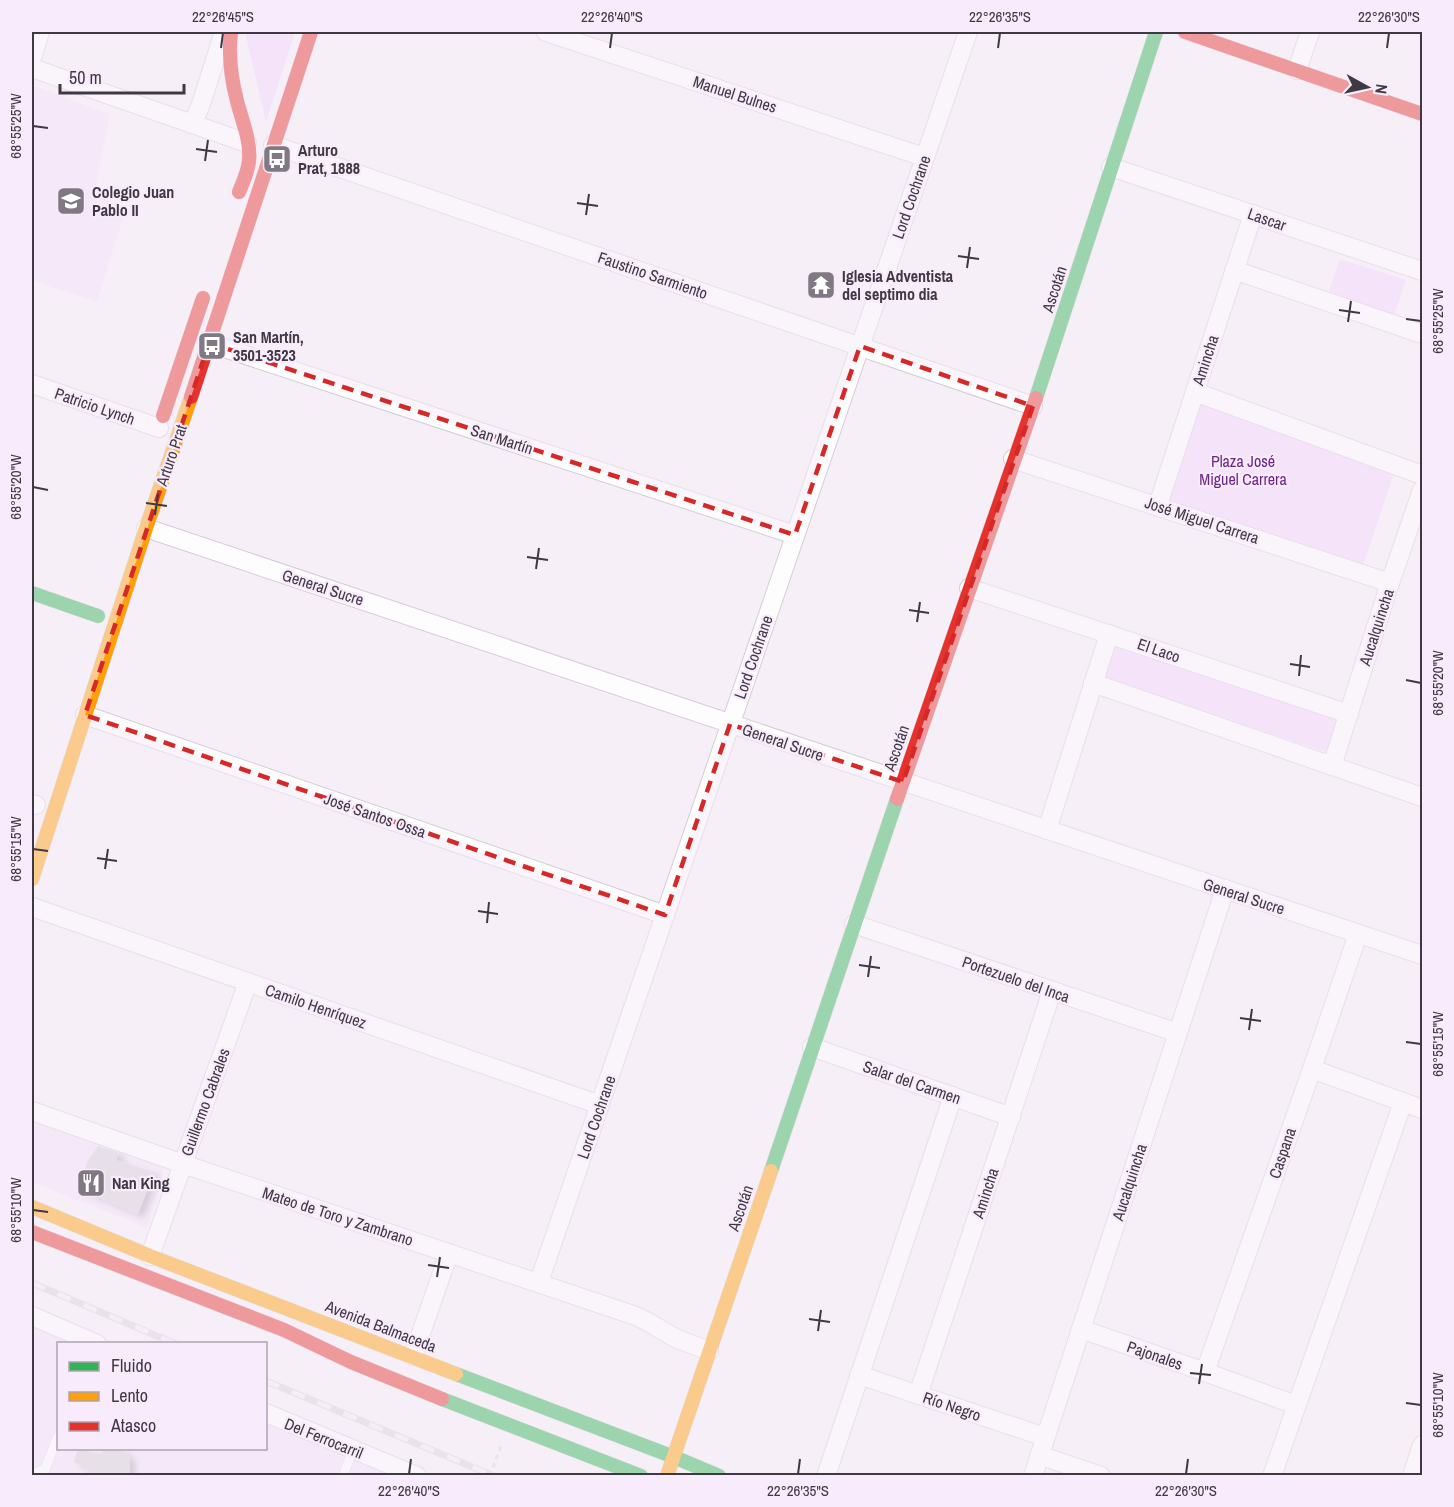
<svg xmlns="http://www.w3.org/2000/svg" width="1454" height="1507" font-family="'Archivo Narrow',sans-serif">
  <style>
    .built { fill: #f4e3fa }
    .green { fill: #f1d6fb }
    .building { fill: #d6cfd8; filter: url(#shadow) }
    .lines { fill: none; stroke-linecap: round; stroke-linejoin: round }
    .lane-casing { stroke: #d4cdd6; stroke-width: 10 }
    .street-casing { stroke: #d4cdd6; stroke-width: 20 }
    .fast-casing { stroke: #d4cdd6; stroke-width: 15 }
    .slow-casing { stroke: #d4cdd6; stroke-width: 15 }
    .jam-casing { stroke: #d4cdd6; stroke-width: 15 }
    .path { stroke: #d9d7da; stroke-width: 3; stroke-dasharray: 4.5 4.5; stroke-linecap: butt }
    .lane { stroke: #fefdfe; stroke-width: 9 }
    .street { stroke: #fefdfe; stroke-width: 18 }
    .fast { stroke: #30b455; stroke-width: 14 }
    .slow { stroke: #ff9f0a; stroke-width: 14 }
    .jam { stroke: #e5322d; stroke-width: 14 }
    .rail-casing { stroke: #d8d6d9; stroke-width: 7 }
    .rail { stroke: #f7ebfc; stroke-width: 4.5; stroke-dasharray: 14; stroke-linecap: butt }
    .marked { fill: none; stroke: #d62828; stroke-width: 4.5; stroke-dasharray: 12 8; stroke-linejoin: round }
    .ticks { fill: none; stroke: #403843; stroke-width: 2 }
    .labels { text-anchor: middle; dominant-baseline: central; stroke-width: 4.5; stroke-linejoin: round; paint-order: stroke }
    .street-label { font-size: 16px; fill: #403843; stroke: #f7ebfc }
    .poi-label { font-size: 16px; font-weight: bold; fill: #403843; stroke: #f7ebfc; text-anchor: start }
    .park-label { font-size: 16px; fill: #6d2685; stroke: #f7ebfc }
    .neatline { fill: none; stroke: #403843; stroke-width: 2 }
    .ticks-label { font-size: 15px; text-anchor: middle; fill: #403843 }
  </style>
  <defs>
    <filter id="shadow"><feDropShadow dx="6" dy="4" stdDeviation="3" flood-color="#0004"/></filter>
  </defs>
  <rect width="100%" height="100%" fill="#f6eff8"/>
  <g class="built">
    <path d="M32,85L110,114L95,191L125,211L97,302L32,281Z"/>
    <path d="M32,1121L167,1161L147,1228L32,1182Z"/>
    <path d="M32,1326L74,1343L58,1344V1448H266V1424L388,1475H32Z"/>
  </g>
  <g class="green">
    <path d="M245,32H295L266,122Z"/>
    <path d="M1340,259L1406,280L1394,316L1328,293Z"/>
    <path d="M1200,398L1394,473L1362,568L1167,499Z"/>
    <path d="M1114,642L1341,719L1330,753L1103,679Z"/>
  </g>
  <g class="building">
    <path d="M98,1146L119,1153L116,1160L154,1172L138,1214L79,1189L87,1162Z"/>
    <path d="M78,1449L100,1454L105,1449H121L130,1458L129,1476H86L88,1470L74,1462Z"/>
  </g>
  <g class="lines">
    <g class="lane-casing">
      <g id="lane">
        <path d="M32,1474L45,1469L58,1436"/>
        <path d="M343,1476L353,1449"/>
      </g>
    </g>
    <g class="street-casing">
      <g id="street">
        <path d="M546,32L924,157"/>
        <path d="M32,58L40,32"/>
        <path d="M32,68L247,143"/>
        <path d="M1297,70L1310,32"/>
        <path d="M193,124L202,101L223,35"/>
        <path d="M273,145L1033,406"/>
        <path d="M1111,167L1422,271"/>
        <path d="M1234,270L1422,334"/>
        <path d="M209,343L795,535"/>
        <path d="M32,384L159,428"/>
        <path d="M1195,392L1422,475"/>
        <path d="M1013,459L1390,583"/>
        <path d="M1158,505L1253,214"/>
        <path d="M146,528L1422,955"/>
        <path d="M969,588L1349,714"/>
        <path d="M1093,683L1422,797"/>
        <path d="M85,715L665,915"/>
        <path d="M1332,766L1390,583L1422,490"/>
        <path d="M32,804L36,805"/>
        <path d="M1047,830L1109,634"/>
        <path d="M32,907L600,1105"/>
        <path d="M854,924L1178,1033"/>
        <path d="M812,1047L1011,1117"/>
        <path d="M1312,1069L1422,1109"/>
        <path d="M32,1111L183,1164L636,1316L650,1323L675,1338L709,1351"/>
        <path d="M150,1256L248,982"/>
        <path d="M539,1282L968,32"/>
        <path d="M32,1316L97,1344"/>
        <path d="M1081,1329L1205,1372L1296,1405"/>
        <path d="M413,1356L449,1253"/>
        <path d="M1205,1372L1312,1069L1358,934"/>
        <path d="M859,1375L1045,1437"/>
        <path d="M918,1395L1052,991"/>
        <path d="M266,1413L417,1476"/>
        <path d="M1039,1455L1101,1476"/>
        <path d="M826,1476L953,1096"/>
        <path d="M1033,1476L1225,889"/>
        <path d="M1272,1476L1403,1102"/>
        <path d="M1412,1476L1422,1445"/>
      </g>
    </g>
    <g class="fast-casing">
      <g id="fast">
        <path d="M1036,398L1156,32"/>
        <path d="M32,593L98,616"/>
        <path d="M771,1171L897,799"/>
        <path d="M456,1374L674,1457L719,1476"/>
        <path d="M442,1399L641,1476"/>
      </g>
    </g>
    <g class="slow-casing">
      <g id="slow">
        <path d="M32,879L146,528L191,397"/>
        <path d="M32,1207L150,1256L456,1374"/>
        <path d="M667,1476L771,1171"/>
      </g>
    </g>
    <g class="jam-casing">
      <g id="jam">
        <path d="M231,32C228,56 231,78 237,101C242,121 251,141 249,161C248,172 243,182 239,192"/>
        <path d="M1185,32L1422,114"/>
        <path d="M191,397L311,32"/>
        <path d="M163,416L203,298"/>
        <path d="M897,799L1036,398"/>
        <path d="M32,1232L284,1330L351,1362L442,1399"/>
      </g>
    </g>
    <path class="path" d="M490,1476L501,1446"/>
    <use href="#lane" class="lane"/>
    <use href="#street" class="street"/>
    <use href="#fast" class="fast"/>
    <use href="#slow" class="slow"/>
    <use href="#jam" class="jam"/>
    <g class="rail-casing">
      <g id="rail">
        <path d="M32,1283L176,1344"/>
        <path d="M266,1381L494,1476"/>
      </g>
    </g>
    <use href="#rail" class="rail"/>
  </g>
  <path d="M0 0H1454V1507H0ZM209,343L795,535L860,346L1033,406L903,782L730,724L665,915L85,715Z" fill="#f6eff8" fill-opacity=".55" fill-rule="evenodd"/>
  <path class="marked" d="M209,343L795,535L860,346L1033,406L903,782L730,724L665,915L85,715Z"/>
  <path class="ticks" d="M221,48L223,33M610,48L612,33M998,48L1000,33M1387,48L1389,33M33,126L48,128M196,149L217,152M205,161L208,140M577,203L598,206M586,215L589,194M958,256L979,259M967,268L970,247M1339,310L1360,313M1406,319L1421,321M1348,322L1351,301M33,487L48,490M146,503L167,506M155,515L158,494M527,557L548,560M536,569L539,548M909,610L929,613M917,622L920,602M1290,664L1310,667M1299,676L1301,655M1406,680L1421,683M33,849L48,851M97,858L117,861M105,869L108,849M478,911L498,914M487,923L489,902M859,965L880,968M868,977L871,956M1240,1018L1261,1021M1249,1030L1252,1009M1406,1042L1421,1044M33,1210L48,1212M428,1265L449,1268M437,1277L440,1257M809,1319L830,1322M818,1331L821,1310M1190,1373L1211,1375M1199,1384L1202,1364M1406,1403L1421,1405M409,1474L411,1459M798,1474L800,1459M1186,1474L1188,1459"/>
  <defs>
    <g id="bus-square" transform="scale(1.5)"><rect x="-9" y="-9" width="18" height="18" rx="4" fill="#807882" stroke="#f7ebfc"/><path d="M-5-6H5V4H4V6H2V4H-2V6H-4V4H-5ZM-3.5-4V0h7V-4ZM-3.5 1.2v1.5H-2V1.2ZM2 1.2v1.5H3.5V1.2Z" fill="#fff"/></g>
    <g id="school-square" transform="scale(1.5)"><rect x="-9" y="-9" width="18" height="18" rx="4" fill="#807882" stroke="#f7ebfc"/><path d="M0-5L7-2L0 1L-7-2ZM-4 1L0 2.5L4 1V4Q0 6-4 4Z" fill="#fff"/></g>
    <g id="temple-square" transform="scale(1.5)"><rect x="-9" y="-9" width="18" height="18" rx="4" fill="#807882" stroke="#f7ebfc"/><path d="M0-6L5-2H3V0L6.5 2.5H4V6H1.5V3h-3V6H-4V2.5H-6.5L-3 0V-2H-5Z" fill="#fff"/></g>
    <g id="restaurant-square" transform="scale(1.5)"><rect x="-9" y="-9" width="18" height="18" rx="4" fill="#807882" stroke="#f7ebfc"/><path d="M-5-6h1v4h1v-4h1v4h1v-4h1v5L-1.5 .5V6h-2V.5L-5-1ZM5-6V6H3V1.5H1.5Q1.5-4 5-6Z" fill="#fff"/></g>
  </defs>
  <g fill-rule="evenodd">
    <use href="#bus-square" x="277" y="159"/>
    <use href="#school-square" x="71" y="201"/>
    <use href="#temple-square" x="821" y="285"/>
    <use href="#bus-square" x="212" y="346"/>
    <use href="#restaurant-square" x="91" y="1183"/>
  </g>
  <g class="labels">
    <g class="street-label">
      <text transform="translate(735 94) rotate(18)">Manuel Bulnes</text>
      <text transform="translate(911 197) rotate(-71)">Lord Cochrane</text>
      <text transform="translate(1267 219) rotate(19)">Lascar</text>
      <text transform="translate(653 275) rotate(19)">Faustino Sarmiento</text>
      <text transform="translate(1054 289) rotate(-72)">Ascotán</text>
      <text transform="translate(1205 360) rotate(-72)">Amincha</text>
      <text transform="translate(95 406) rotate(19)">Patricio Lynch</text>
      <text transform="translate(502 439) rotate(18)">San Martín</text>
      <text transform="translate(171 455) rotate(-71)">Arturo Prat</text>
      <text transform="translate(1202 520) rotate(18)">José Miguel Carrera</text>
      <text transform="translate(323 587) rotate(18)">General Sucre</text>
      <text transform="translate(1376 627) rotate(-72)">Aucalquincha</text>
      <text transform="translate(1159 650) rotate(19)">El Laco</text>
      <text transform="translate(753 657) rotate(-71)">Lord Cochrane</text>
      <text transform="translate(783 742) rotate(19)">General Sucre</text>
      <text transform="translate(896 748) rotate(-71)">Ascotán</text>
      <text transform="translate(375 815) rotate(19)">José Santos Ossa</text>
      <text transform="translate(1244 896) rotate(18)">General Sucre</text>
      <text transform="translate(1016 979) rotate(19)">Portezuelo del Inca</text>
      <text transform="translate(316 1006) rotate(19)">Camilo Henríquez</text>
      <text transform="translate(912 1082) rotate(19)">Salar del Carmen</text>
      <text transform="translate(205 1102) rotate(-70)">Guillermo Cabrales</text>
      <text transform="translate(596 1117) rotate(-71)">Lord Cochrane</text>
      <text transform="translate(1282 1153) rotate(-71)">Caspana</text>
      <text transform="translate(1129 1182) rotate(-72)">Aucalquincha</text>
      <text transform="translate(985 1193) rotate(-72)">Amincha</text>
      <text transform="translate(740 1208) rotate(-71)">Ascotán</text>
      <text transform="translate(338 1216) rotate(18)">Mateo de Toro y Zambrano</text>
      <text transform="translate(381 1326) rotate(21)">Avenida Balmaceda</text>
      <text transform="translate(1155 1355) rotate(19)">Pajonales</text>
      <text transform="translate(952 1406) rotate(19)">Río Negro</text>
      <text transform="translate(324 1438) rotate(22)">Del Ferrocarril</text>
    </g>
    <g class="poi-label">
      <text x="298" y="150">Arturo<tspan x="298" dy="18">Prat, 1888</tspan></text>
      <text x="92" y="192">Colegio Juan<tspan x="92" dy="18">Pablo II</tspan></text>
      <text x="842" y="276">Iglesia Adventista<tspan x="842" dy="18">del septimo dia</tspan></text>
      <text x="233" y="337">San Martín,<tspan x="233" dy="18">3501-3523</tspan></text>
      <text x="112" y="1183">Nan King</text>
    </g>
    <g class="park-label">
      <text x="1243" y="461">Plaza José<tspan x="1243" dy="18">Miguel Carrera</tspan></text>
    </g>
  </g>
  <rect width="1454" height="1507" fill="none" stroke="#f7ebfc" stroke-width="66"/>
  <rect x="57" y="1342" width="210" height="108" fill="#f7ebfc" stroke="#aea3b2" stroke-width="1.5"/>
  <rect x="69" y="1362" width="30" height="9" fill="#30b455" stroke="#aea3b2" stroke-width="1.5"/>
  <text x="111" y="1372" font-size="18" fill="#403843">Fluido</text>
  <rect x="69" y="1392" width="30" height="9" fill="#ff9f0a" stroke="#aea3b2" stroke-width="1.5"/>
  <text x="111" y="1402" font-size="18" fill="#403843">Lento</text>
  <rect x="69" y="1422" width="30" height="9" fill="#e5322d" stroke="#aea3b2" stroke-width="1.5"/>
  <text x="111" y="1432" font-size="18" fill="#403843">Atasco</text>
  <g transform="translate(1367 87) rotate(98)" stroke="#f7ebfc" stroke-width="4.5" paint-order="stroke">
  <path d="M0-4.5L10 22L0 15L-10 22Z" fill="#403843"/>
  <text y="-9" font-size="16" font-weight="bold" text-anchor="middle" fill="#403843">N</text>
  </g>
  <path d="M60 84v9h124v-9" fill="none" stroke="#403843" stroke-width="3"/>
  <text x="69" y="84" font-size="18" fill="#403843" stroke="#f7ebfc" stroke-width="4.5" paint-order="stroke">50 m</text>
  <rect x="33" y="33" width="1388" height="1441" class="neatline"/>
  <g class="ticks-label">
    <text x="223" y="22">22°26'45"S</text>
    <text x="612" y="22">22°26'40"S</text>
    <text x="1000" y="22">22°26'35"S</text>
    <text x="1389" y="22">22°26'30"S</text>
    <text transform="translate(16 126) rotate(-90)" y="5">68°55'25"W</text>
    <text transform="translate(1438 321) rotate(-90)" y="5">68°55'25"W</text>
    <text transform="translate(16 487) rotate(-90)" y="5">68°55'20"W</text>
    <text transform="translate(1438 683) rotate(-90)" y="5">68°55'20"W</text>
    <text transform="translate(16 849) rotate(-90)" y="5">68°55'15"W</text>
    <text transform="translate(1438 1044) rotate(-90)" y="5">68°55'15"W</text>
    <text transform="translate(16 1210) rotate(-90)" y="5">68°55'10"W</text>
    <text transform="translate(1438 1405) rotate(-90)" y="5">68°55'10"W</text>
    <text x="409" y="1496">22°26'40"S</text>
    <text x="798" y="1496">22°26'35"S</text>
    <text x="1186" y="1496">22°26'30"S</text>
  </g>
</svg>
